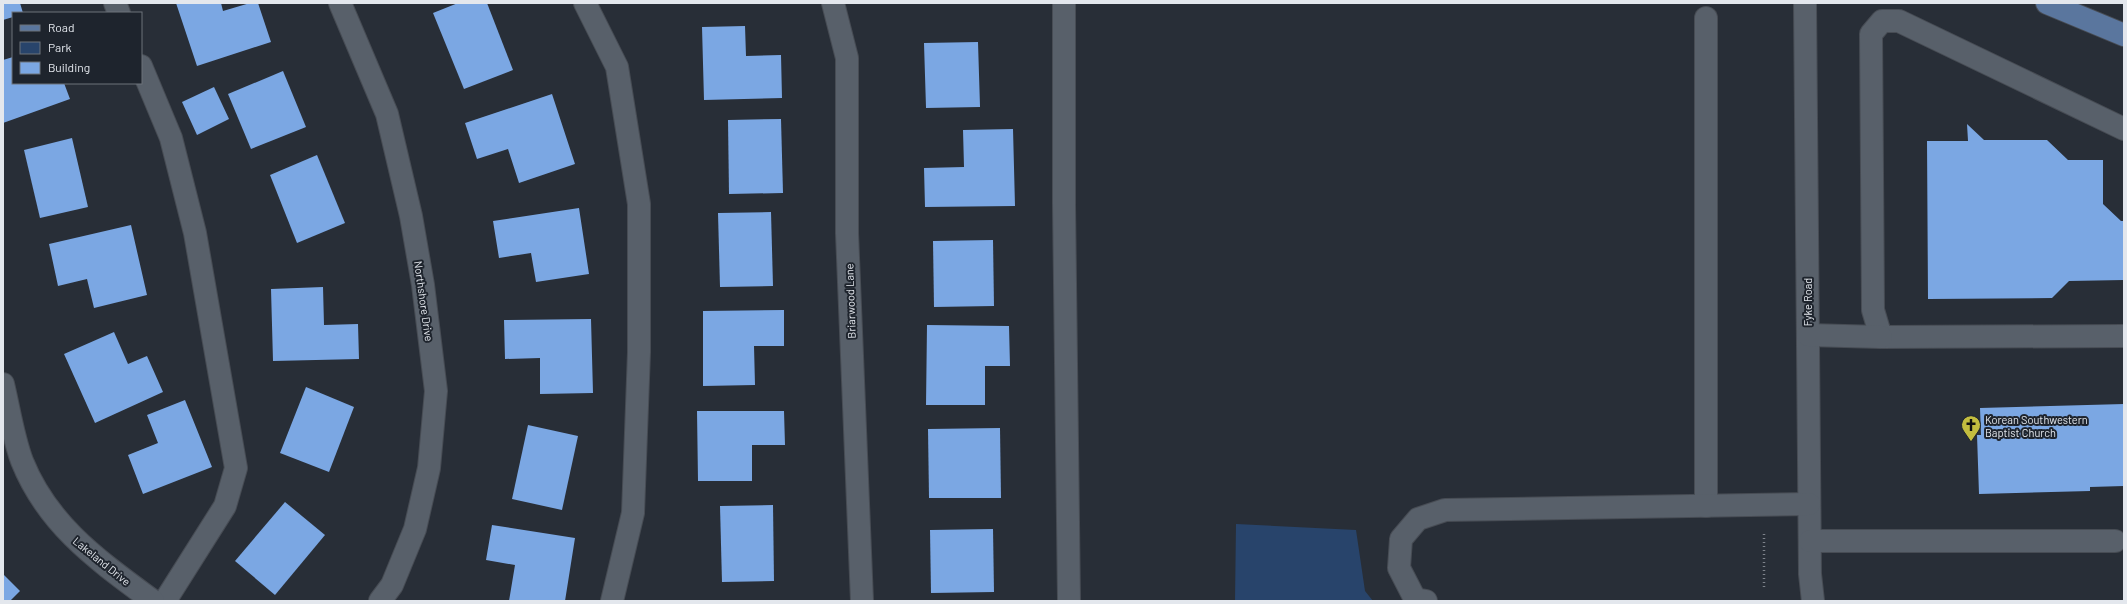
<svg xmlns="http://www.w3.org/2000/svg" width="2127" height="604" font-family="Barlow,sans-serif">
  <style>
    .green { fill: #28446b }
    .building { fill: #7ba7e3 }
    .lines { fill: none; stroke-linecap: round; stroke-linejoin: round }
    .minor-casing { stroke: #474c54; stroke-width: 24 }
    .major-casing { stroke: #474c54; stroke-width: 24 }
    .path { stroke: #7d828a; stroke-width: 2.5; stroke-dasharray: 1 3; stroke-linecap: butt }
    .minor { stroke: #58606a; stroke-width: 22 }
    .major { stroke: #5a769e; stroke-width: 22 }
    .labels { text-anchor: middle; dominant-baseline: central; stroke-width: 4; stroke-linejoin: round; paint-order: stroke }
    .street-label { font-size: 11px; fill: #e3e7ed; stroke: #1e242d }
    .poi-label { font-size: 11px; fill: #e3e7ed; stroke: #1e242d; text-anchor: start }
  </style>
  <rect width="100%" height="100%" fill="#282e37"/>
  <path class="green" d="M1236,524L1356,530L1365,591L1373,601H1235Z"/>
  <g class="building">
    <path d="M3,3H20L23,13H13V17L3,20Z"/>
    <path d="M176,3H221L223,11L250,3H258L271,42L197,66Z"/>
    <path d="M458,3H487L513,70L464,89L433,13Z"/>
    <path d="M745,26L746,56L781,55L782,98L704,100L702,27Z"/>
    <path d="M978,42L980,107L926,108L924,43Z"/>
    <path d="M13,57V83H64L70,99L3,123V60Z"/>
    <path d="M283,71L306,127L251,149L228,94Z"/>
    <path d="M214,87L229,119L197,135L182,102Z"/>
    <path d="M552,94L575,164L519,183L508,149L477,159L465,123Z"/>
    <path d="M781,119L783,193L729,194L728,120Z"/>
    <path d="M1967,124L1984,140H2047L2068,160H2103V204L2121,221H2124V280L2069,281L2052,298L1928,299L1927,141H1968Z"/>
    <path d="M1013,129L1015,206L925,207L924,168L964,167L963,130Z"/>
    <path d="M72,138L88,207L40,218L24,150Z"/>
    <path d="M317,155L345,223L297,243L270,175Z"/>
    <path d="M579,208L589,274L536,282L531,253L499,258L493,221Z"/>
    <path d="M771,212L773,286L720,287L718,213Z"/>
    <path d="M131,225L147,295L94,308L87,279L58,286L49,244Z"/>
    <path d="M993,240L994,306L934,307L933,241Z"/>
    <path d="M323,287L324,325L358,324L359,359L273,361L271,289Z"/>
    <path d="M784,310V346H754L755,385L703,386V311Z"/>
    <path d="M591,319L593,393L540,394V358L505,359L504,320Z"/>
    <path d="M927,325L1009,326L1010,366H985V405H926Z"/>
    <path d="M114,332L128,364L147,356L163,392L95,423L64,354Z"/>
    <path d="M306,387L354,407L329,472L280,453Z"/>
    <path d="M185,400L212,467L143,494L128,455L158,443L147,415Z"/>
    <path d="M2124,404V486L2090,487V491L1979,494L1977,435H1981L1980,408Z"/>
    <path d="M697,411H784L785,445H752V481H698Z"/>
    <path d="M528,425L578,436L562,510L512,499Z"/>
    <path d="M1000,428L1001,498H929L928,429Z"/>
    <path d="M285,502L325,535L275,595L235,561Z"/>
    <path d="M773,505L774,581L722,582L720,506Z"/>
    <path d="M492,525L575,538L565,601H509L515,565L486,560Z"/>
    <path d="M993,529L994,592L931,593L930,530Z"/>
    <path d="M3,574L20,591L10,601H3Z"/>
  </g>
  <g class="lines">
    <g class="minor-casing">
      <g id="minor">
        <path d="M115,3L119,13"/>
        <path d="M340,3L387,114L411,216L423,285L436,391L429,468L415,529L392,585L380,601"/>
        <path d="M585,3L617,67L639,204V352L633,513L612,601"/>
        <path d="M833,3L847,58V233L862,601"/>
        <path d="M1064,3V204L1069,601"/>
        <path d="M1805,3L1810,574L1813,601"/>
        <path d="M141,66L171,138L195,233L236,468L225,506L165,601"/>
        <path d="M2124,129L1899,21H1882L1871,34L1873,310L1881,337L2124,336"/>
        <path d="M1808,335L1881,337"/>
        <path d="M3,384C9,409 13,437 22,461C48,526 99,561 153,601"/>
        <path d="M1706,506V18"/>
        <path d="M1810,541H2115"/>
        <path d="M1426,601L1415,599L1399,568L1401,539L1418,519L1445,510L1809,504"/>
      </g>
    </g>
    <g class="major-casing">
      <path id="major" d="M2047,3L2124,35"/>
    </g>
    <path class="path" d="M1764,587V532"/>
    <use href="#minor" class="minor"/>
    <use href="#major" class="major"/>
  </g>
  <defs>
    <g id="church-pin" transform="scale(1)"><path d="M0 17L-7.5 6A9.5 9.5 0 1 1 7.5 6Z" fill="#c3bd3f" stroke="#1e242d"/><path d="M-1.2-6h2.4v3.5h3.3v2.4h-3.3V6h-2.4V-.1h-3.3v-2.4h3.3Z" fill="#111"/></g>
  </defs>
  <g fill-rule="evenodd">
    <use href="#church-pin" x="1971" y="425"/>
  </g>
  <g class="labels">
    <g class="street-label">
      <text transform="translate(424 301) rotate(82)">Northshore Drive</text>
      <text transform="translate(850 301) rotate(-92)">Briarwood Lane</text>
      <text transform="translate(1807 302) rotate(-90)">Fyke Road</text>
      <text transform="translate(102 561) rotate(39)">Lakeland Drive</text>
    </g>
    <g class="poi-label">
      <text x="1985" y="419">Korean Southwestern<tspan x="1985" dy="13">Baptist Church</tspan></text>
    </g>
  </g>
  <rect width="2127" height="604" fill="none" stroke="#e3e7ed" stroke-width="8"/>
  <rect x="12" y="12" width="130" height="72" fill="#1e242d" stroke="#6d727a"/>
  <rect x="20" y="25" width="20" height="6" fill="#5a769e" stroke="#6d727a"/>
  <text x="48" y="32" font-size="12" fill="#e3e7ed">Road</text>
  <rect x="20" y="42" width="20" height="12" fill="#28446b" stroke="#6d727a"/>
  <text x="48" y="52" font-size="12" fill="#e3e7ed">Park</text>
  <rect x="20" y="62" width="20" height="12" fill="#7ba7e3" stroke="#6d727a"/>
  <text x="48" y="72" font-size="12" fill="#e3e7ed">Building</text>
</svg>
